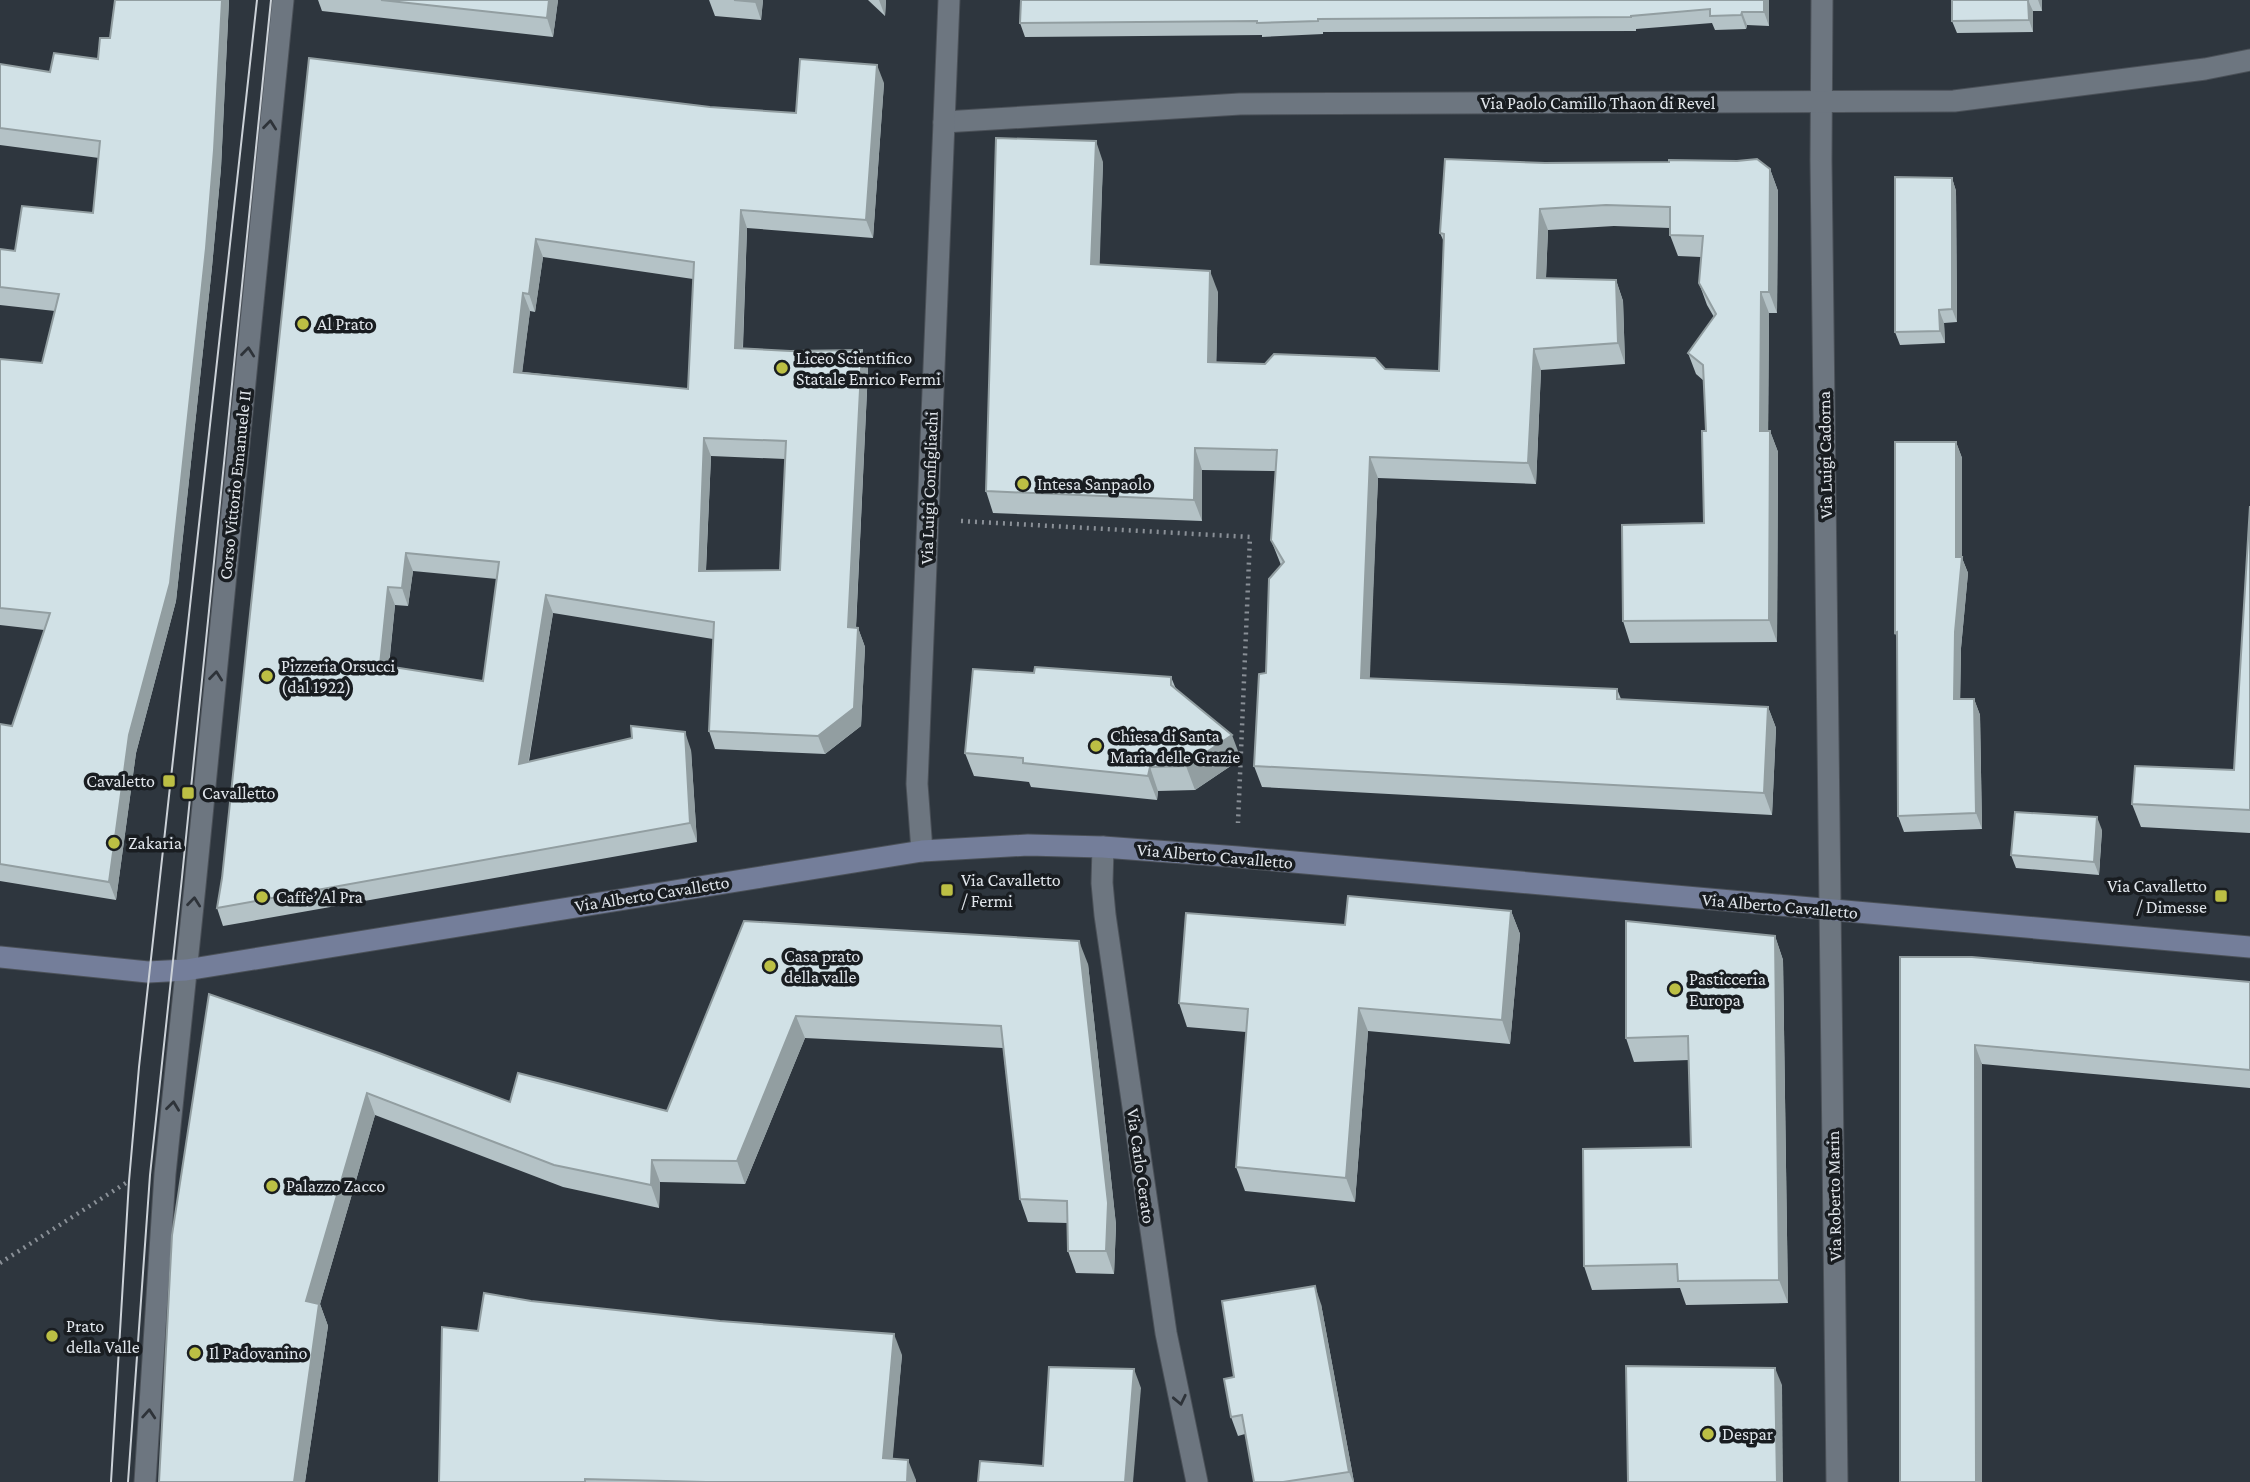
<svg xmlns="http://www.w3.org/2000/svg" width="2250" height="1482" font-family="'Crimson Pro',serif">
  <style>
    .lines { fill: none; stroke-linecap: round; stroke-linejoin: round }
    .street-casing { stroke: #4b5158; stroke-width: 23 }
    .secondary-casing { stroke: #4b5158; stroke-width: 23 }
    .path { stroke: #8a9097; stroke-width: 4.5; stroke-dasharray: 2 5; stroke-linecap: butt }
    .street { stroke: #6d7680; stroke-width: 21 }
    .secondary { stroke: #747e9a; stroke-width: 21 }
    .tram { stroke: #ccd2d8; stroke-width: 2 }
    .wall { fill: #b4c2c6; fill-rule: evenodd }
    .shaded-wall { fill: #929ea1 }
    .building { fill: #d1e1e6; stroke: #929ea1; stroke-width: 2; fill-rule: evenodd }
    .oneway { stroke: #2e3339 }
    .poi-dot { fill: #bcbf44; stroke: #191d21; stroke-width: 2.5 }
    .labels { text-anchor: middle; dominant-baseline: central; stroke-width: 7; stroke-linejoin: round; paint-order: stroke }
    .street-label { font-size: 18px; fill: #e0e5eb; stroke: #191d21 }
    .poi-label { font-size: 18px; fill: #e0e5eb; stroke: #191d21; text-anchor: start }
  </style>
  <rect width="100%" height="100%" fill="#2e363e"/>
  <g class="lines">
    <g class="street-casing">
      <g id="street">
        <path d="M1822,0L1821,160L1837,1482"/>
        <path d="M944,122L1240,104L1954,101L2205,69L2250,60"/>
        <path d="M1103,847L1102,883L1105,915L1166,1333L1197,1482"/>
        <path d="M922,851L917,784L949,0"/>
        <path d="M145,1482L165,1174L195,886L283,0"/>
      </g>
    </g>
    <g class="secondary-casing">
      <path id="secondary" d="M0,957L148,972L186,970L922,851L1028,845L1103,847L1238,857L2250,947"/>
    </g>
    <g class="path">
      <path d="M961,521L1250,537L1238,823"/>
      <path d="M0,1263L129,1181"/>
    </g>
    <use href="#street" class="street"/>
    <use href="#secondary" class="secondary"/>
    <g class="tram">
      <path d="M111,1482L129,1181L139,1067L257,0"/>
      <path d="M128,1482L150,1175L182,877L271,0"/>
    </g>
  </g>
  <g class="wall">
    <path d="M115,0H229L221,168L212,267L176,601L136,753L116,900L0,881V724L12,726L44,630L0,625V359L42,363L55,311L0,305V249L15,251L93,213L99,158L0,145V64L50,72L98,59L110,38Z"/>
    <path d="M318,0H558L553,37L322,11Z"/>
    <path d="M709,0H763L761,20L715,16Z"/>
    <path d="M868,0H886L885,16Z"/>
    <path d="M1769,0V26L1747,25L1746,29L1715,30L1712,23L1636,29V31L1323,32V34L1262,37V35L1025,37L1020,23Z"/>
    <path d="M1952,0H2042V11H2033V32L1957,33L1952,21Z"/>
    <path d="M309,58L710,107L796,113L884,83L873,238L747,228L743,348L790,351L862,350L868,369L856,628H858L865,647L861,726L825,754L715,749L709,731L713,639L553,613L529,761L691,750L697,842L223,926L217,908L222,878ZM543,257L693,279L688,389L522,372L530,311L535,312ZM711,456L785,459L780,570L706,571ZM413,571L497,579L483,681L389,666L395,605L408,606Z"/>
    <path d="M1103,162L1099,264L1218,292L1216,362L1439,371L1444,242L1440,233L1545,163L1770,169L1778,191L1777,313H1769L1768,431H1770L1778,452L1777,642L1630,643L1623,621L1704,523L1706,431L1704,381L1696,374L1688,353L1714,317L1707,305L1699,283L1701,257L1678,256L1670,235V228L1614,226L1548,230L1546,278L1616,280L1623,301L1625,364L1541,370L1536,484L1378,478L1369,678L1617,689L1621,699L1768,707L1776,728L1772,815L1262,787L1254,766L1281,565L1271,540L1276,471L1202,470V521L993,513L986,491Z"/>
    <path d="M1952,178L1956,191L1957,322L1944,323L1945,343L1900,345L1895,332Z"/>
    <path d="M1956,442L1962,458V558L1968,573L1961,648L1960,699H1974L1980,715L1982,829L1904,832L1898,816L1897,638L1895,633Z"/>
    <path d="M2250,506V833L2141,827L2132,804L2234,770Z"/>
    <path d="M1034,673L1171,677L1176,689L1241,759L1195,790L1158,791L1157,800L1031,787L1029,782L974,776L965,753Z"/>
    <path d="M2102,830L2099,875L2016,868L2011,855Z"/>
    <path d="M1511,911L1520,934L1510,1044L1368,1031L1355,1202L1245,1191L1236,1167L1246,1032L1187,1027L1179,1003L1345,925Z"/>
    <path d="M744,921L1088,964L1116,1225L1114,1274L1076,1273L1068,1251V1223L1028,1222L1020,1199L1003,1048L805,1038L745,1184L660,1182L659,1208L563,1187L375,1115L320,1304L328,1326L305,1482H159L209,994L510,1102L667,1111Z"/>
    <path d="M1775,936L1783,960L1788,1303L1686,1305L1680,1288L1592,1290L1584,1266L1691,1147L1689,1060L1634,1062L1626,1038Z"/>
    <path d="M1900,957L2250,982V1088L1982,1064Z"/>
    <path d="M531,1301L902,1355L892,1459L916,1480V1482H439L478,1331Z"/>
    <path d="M1321,1304L1354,1482H1254L1245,1434L1238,1436L1231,1417L1234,1377Z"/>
  </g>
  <g class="shaded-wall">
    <path d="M222,0H229L221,168L212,267L176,601L136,753L116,900L109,882L129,735Z"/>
    <path d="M549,0H558L553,37L547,18Z"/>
    <path d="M755,0H763L761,20L755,2Z"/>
    <path d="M879,0H886L885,16Z"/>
    <path d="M1764,0H1769V26L1764,12Z"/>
    <path d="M2028,0L2033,11V32L2029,20Z"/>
    <path d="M2038,0H2042V11Z"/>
    <path d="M1742,12L1747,25L1746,29L1741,15Z"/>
    <path d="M877,65L884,83L873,238L866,220Z"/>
    <path d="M1096,141L1103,162L1099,285L1091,264Z"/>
    <path d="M1770,169L1778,191L1777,313L1769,292Z"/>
    <path d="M1952,178L1956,191L1957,322L1952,309Z"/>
    <path d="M1540,209L1548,230L1545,299L1537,278Z"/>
    <path d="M741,210L747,228L742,366L735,348Z"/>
    <path d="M536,239L543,257L535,312L529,294Z"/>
    <path d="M1210,271L1218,292L1216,383L1208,362Z"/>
    <path d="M1616,280L1623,301L1625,364L1618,343Z"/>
    <path d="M1761,292L1769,313L1768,452L1760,431Z"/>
    <path d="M523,293L530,311L520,390L514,372Z"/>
    <path d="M1939,310L1944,323L1945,343L1940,331Z"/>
    <path d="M1534,349L1541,370L1536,484L1528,463Z"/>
    <path d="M862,350L868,369L855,646L848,627Z"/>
    <path d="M1770,431L1778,452L1777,642L1769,620Z"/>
    <path d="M704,438L711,456L705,589L699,571Z"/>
    <path d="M1956,442L1962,458V558L1968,573L1961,648L1960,715L1954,699L1956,557Z"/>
    <path d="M1195,448L1202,470V521L1194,500Z"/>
    <path d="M1370,457L1378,478L1369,699L1361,678Z"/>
    <path d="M406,553L413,571L408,606L402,588Z"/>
    <path d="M388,587L395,605L387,683L380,665Z"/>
    <path d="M546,595L553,613L525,782L519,764Z"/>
    <path d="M858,628L865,647L861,726L825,754L818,736Z"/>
    <path d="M1974,699L1980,715L1982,829L1976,813Z"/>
    <path d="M1768,707L1776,728L1772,815L1764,793Z"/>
    <path d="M685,732L691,750L697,842L690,823Z"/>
    <path d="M1232,735L1241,759L1195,790L1186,766Z"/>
    <path d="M1150,767L1158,791L1157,800L1148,776Z"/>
    <path d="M2097,817L2102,830L2099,875L2094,862Z"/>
    <path d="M1511,911L1520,934L1510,1044L1502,1020Z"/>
    <path d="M1775,936L1783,960L1788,1303L1779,1280Z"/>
    <path d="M1079,941L1088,964L1116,1225L1114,1274L1106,1251Z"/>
    <path d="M1359,1008L1368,1031L1355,1202L1346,1178Z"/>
    <path d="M796,1016L805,1038L745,1184L737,1161Z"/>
    <path d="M1975,1045L1982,1064V1482H1976Z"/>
    <path d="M367,1093L375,1115L320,1304L328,1326L305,1482H294L306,1301Z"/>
    <path d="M652,1160L660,1182L659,1208L651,1185Z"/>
    <path d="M1315,1286L1321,1304L1354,1482H1353L1349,1472Z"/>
    <path d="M894,1334L902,1355L891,1478L883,1458Z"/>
    <path d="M1775,1368L1782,1385L1783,1482H1777Z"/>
    <path d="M1134,1369L1141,1388L1133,1482H1125Z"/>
    <path d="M908,1460L916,1480V1482H907Z"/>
  </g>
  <g class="building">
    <path d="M115,0H222L214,150L206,248L170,583L129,735L109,882L0,864V724L12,726L50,613L0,608V359L42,363L59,294L0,287V249L15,251L22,206L93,213L100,141L0,128V64L50,72L54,53L98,59L100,38H110Z"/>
    <path d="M381,0H549L547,18Z"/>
    <path d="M734,0H755V2Z"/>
    <path d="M1021,0H1764V12H1742L1741,15L1710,16V9L1631,16V17L1318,19V21L1257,23V21L1020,23Z"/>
    <path d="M1952,0H2028L2029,20L1952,21Z"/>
    <path d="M309,58L710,107L796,113L800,59L877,65L866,220L741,210L735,348L790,351L862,350L848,627L858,628L854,708L818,736L709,731L714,622L546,595L519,764L632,738L631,726L685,732L690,823L217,908L222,878ZM536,239L694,262L688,389L514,372L523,293L529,294ZM704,438L786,441L780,570L699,571ZM406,553L499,562L483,681L380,665L388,587L402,588Z"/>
    <path d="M996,138L1096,141L1091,264L1210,271L1208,362L1265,364L1274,354L1375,358L1385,369L1439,371L1444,234L1440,233L1445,159L1545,163L1669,162V160L1737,161L1757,159L1770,169L1769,292H1761L1760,431H1770L1769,620L1623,621L1622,525L1704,523L1702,431H1706L1703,365L1688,353L1716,314L1699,283L1703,236L1670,235V207L1606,205L1540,209L1537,278L1616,280L1618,343L1534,349L1528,463L1370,457L1361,678L1617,689V699L1768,707L1764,793L1254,766L1259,674L1266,673L1269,579L1284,562L1271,540L1277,450L1195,448L1194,500L986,491Z"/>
    <path d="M1895,177L1952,178V309L1939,310L1940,331L1895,332Z"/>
    <path d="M1895,442H1956V557H1962L1955,632L1954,699H1974L1976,813L1898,816L1897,632L1895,633Z"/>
    <path d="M2250,506V810L2132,804L2135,766L2234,770Z"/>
    <path d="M1035,667L1171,677V685L1232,735L1186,766L1150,767L1148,776L1023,763V758L965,753L973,669L1034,673Z"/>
    <path d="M2015,812L2097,817L2094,862L2011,855Z"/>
    <path d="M1348,896L1511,911L1502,1020L1359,1008L1346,1178L1236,1167L1248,1009L1179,1003L1186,913L1345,925Z"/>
    <path d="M744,921L1079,941L1108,1203L1106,1251H1068L1067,1201L1020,1199L1001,1026L796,1016L737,1161L652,1160L651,1185L554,1165L367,1093L306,1301L319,1304L294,1482H159L172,1235L209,994L379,1053L510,1102L518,1073L667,1111Z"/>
    <path d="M1626,921L1775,936L1779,1280L1678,1281L1677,1264L1584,1266L1583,1149L1691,1147L1688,1036L1626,1038Z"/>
    <path d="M1900,957H1972L2250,982V1070L1975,1045L1976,1482H1900Z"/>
    <path d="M1315,1286L1349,1472L1283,1482H1254L1242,1415L1231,1417L1224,1379L1234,1377L1222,1301Z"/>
    <path d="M484,1293L531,1301L720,1321L894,1334L883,1458L908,1460L907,1482H706L585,1479V1482H439L442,1327L478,1331Z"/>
    <path d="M1626,1366L1775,1368L1777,1482H1628Z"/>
    <path d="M1049,1367L1134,1369L1125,1482H978L980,1461L1043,1466Z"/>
  </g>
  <defs><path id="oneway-chevron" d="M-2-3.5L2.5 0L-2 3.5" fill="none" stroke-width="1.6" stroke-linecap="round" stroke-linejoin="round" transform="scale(1.75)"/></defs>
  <g class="oneway">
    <use href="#oneway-chevron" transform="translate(270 125) rotate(-84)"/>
    <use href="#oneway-chevron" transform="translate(248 352) rotate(-84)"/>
    <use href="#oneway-chevron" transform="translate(216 676) rotate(-84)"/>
    <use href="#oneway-chevron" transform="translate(194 902) rotate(-84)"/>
    <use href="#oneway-chevron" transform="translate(173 1106) rotate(-83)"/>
    <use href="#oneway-chevron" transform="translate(1180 1400) rotate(78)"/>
    <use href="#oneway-chevron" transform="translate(149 1414) rotate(-86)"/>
  </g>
  <g class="poi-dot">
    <circle cx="303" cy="324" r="7"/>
    <circle cx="782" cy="368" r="7"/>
    <circle cx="1023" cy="484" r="7"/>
    <circle cx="267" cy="676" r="7"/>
    <circle cx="1096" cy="746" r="7"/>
    <rect x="162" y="774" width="14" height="14" rx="3.5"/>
    <rect x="181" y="786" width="14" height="14" rx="3.5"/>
    <circle cx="114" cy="843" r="7"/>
    <rect x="940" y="883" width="14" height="14" rx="3.5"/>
    <rect x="2214" y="889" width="14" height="14" rx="3.5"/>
    <circle cx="262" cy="897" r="7"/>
    <circle cx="770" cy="966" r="7"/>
    <circle cx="1675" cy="989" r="7"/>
    <circle cx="272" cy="1186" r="7"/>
    <circle cx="52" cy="1336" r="7"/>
    <circle cx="195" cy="1353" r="7"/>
    <circle cx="1708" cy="1434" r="7"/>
  </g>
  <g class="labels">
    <g class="street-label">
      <text x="1598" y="103">Via Paolo Camillo Thaon di Revel</text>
      <text transform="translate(1825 455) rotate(-91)">Via Luigi Cadorna</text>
      <text transform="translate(235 485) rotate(-84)">Corso Vittorio Emanuele II</text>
      <text transform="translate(929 488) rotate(-88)">Via Luigi Configliachi</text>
      <text transform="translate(1215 856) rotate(5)">Via Alberto Cavalletto</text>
      <text transform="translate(652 894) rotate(-9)">Via Alberto Cavalletto</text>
      <text transform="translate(1780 906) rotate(5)">Via Alberto Cavalletto</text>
      <text transform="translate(1141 1166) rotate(82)">Via Carlo Cerato</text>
      <text transform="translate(1834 1196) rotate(-91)">Via Roberto Marin</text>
    </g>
    <g class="poi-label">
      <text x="317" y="324">Al Prato</text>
      <text x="796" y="358">Liceo Scientifico<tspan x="796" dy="21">Statale Enrico Fermi</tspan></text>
      <text x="1037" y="484">Intesa Sanpaolo</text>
      <text x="281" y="666">Pizzeria Orsucci<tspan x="281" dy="21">(dal 1922)</tspan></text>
      <text x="1110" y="736">Chiesa di Santa<tspan x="1110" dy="21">Maria delle Grazie</tspan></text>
      <text x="155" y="781" text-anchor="end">Cavaletto</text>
      <text x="202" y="793">Cavalletto</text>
      <text x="128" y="843">Zakaria</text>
      <text x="961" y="880">Via Cavalletto<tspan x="961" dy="21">/ Fermi</tspan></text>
      <text x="2207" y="886" text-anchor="end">Via Cavalletto<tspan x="2207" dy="21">/ Dimesse</tspan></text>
      <text x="276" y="897">Caffe’ Al Pra</text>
      <text x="784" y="956">Casa prato<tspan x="784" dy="21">della valle</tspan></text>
      <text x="1689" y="979">Pasticceria<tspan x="1689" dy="21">Europa</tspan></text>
      <text x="286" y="1186">Palazzo Zacco</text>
      <text x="66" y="1326">Prato<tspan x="66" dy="21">della Valle</tspan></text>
      <text x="209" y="1353">Il Padovanino</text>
      <text x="1722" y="1434">Despar</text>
    </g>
  </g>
</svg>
